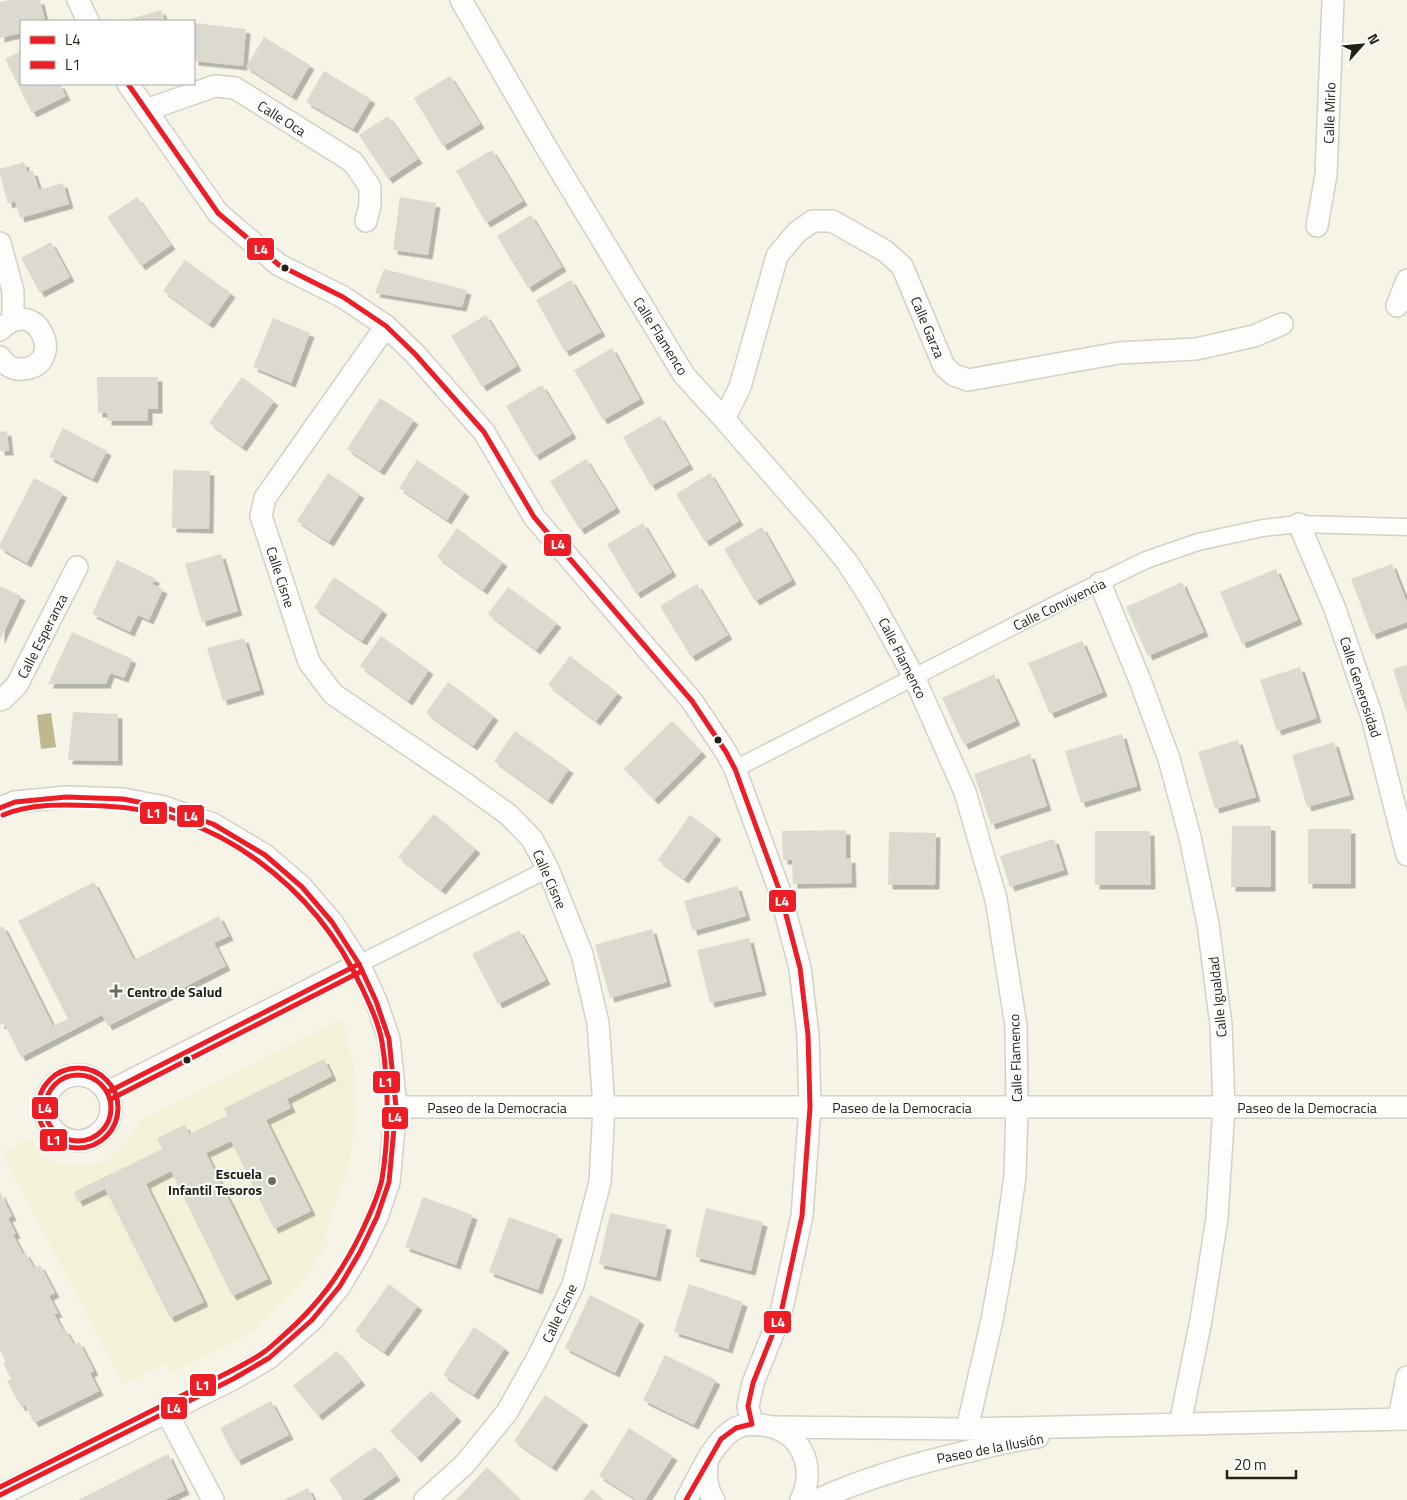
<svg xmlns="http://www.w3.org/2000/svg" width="1407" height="1500" font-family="'Titillium Web',sans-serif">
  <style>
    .built { fill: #f4f1d9 }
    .water { fill: #beb88e }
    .building { fill: #dcdacf; filter: url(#shadow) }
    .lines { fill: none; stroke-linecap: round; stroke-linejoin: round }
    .pedestrian-casing { stroke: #d2d1c6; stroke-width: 19 }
    .minor-casing { stroke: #d2d1c6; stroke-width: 24 }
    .pedestrian { stroke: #fefdfb; stroke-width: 16 }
    .minor { stroke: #fefdfb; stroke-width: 21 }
    .bus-1-casing { stroke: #fff; stroke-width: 9 }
    .bus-2-casing { stroke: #fff; stroke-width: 9 }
    .bus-1 { stroke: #ee1c25; stroke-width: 5 }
    .bus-2 { stroke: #ee1c25; stroke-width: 5 }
    .bus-dot { fill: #232218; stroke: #fff; stroke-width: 2 }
    .poi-dot { fill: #6d6c60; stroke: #fff; stroke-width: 2 }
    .labels { text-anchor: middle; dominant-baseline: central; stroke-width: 4; stroke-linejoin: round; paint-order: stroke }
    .street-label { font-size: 14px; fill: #232218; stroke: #fff }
    .poi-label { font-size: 14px; font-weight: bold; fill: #232218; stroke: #fff; text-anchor: start }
    .line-badge { stroke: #fff; stroke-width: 2 }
    .badge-label { font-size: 14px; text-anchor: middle; font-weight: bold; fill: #fff }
  </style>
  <defs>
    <filter id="shadow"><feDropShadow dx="4.5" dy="4.5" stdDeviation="0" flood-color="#0004"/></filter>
  </defs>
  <rect width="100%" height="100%" fill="#f6f4e6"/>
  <path class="built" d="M342,1019L354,1067L355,1124L347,1173L326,1230L327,1246L301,1285L254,1331L172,1374L165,1364L124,1385L1,1151L31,1139L41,1154L55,1162L69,1166H91L108,1159L120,1150L140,1121Z"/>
  <path class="water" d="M51,713L56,747L41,749L37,715Z"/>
  <g class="building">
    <path d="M9,0H40L45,21H21V33L0,38V2Z"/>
    <path d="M161,10L165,21H123Z"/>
    <path d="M194,23L246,29L243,66L194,61Z"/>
    <path d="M264,37L310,65L292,96L246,67Z"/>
    <path d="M21,51V84H60L66,96L32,113L5,59Z"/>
    <path d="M324,71L371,99L353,129L306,102Z"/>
    <path d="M450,76L480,124L443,146L414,98Z"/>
    <path d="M388,116L418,159L388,179L359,135Z"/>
    <path d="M492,150L523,201L486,223L456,171Z"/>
    <path d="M24,162L27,172L33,171L39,190L63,183L69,204L20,218L15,201L8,204L0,175V169Z"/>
    <path d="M137,197L171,245L141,266L107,217Z"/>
    <path d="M400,197L436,203L428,255L393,250Z"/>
    <path d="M531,215L562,267L528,288L497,236Z"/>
    <path d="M51,242L70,277L40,293L21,258Z"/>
    <path d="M185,260L231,293L209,324L163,291Z"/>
    <path d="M384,269L467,290L462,307L375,293Z"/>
    <path d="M571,280L601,332L565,352L536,300Z"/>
    <path d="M486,315L517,366L482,387L451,336Z"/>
    <path d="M273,318L310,333L291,383L253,367Z"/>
    <path d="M612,348L640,399L603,420L574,370Z"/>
    <path d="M97,377H158V409H148V421H107V413H98Z"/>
    <path d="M242,377L274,401L242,447L209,423Z"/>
    <path d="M542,385L572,434L535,456L506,406Z"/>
    <path d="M380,398L414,420L380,471L347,449Z"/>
    <path d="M660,416L689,465L651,486L623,437Z"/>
    <path d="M63,428L107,451L93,479L49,457Z"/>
    <path d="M7,431L9,451H0V432Z"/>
    <path d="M586,459L616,508L580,530L550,481Z"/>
    <path d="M417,460L465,492L447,520L399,488Z"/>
    <path d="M173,470L210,471L209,529L172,528Z"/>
    <path d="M328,473L360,494L329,542L297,521Z"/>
    <path d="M710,473L739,521L705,542L676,494Z"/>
    <path d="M34,478L63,493L27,563L0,548V544Z"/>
    <path d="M643,523L672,572L636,594L607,544Z"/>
    <path d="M762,527L792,580L755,601L724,549Z"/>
    <path d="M457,528L503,562L483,590L437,557Z"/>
    <path d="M221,554L238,611L202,622L185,564Z"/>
    <path d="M117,560L156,579L152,584L163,589L149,620L138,615L130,632L92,614Z"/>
    <path d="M1392,564L1407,603V622L1372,635L1351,579Z"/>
    <path d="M1276,569L1298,620L1242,644L1220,592Z"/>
    <path d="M334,577L383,610L362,641L314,608Z"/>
    <path d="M1182,582L1204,632L1148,656L1126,607Z"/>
    <path d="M697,584L728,635L691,657L660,606Z"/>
    <path d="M0,586L21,596L0,640Z"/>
    <path d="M508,587L557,623L536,650L488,614Z"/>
    <path d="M72,632L132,659L124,678L110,673L106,684H48Z"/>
    <path d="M381,636L429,670L408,701L360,666Z"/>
    <path d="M244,638L260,690L223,701L207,648Z"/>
    <path d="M1082,641L1103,692L1050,714L1028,663Z"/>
    <path d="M570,656L618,693L596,721L548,685Z"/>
    <path d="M1407,665V714L1393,669Z"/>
    <path d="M1300,667L1317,718L1277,731L1260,680Z"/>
    <path d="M994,674L1016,721L964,745L942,698Z"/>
    <path d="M448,682L494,716L473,746L426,713Z"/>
    <path d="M73,712L118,714V761L68,760Z"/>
    <path d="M672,721L702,752L654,800L624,769Z"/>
    <path d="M515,731L569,769L548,800L494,761Z"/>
    <path d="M1122,734L1137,786L1081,803L1065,751Z"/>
    <path d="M1238,740L1256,797L1215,809L1198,752Z"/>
    <path d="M1334,742L1350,795L1307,807L1292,755Z"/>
    <path d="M1030,754L1047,806L991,825L974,774Z"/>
    <path d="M434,814L476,849L441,890L398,857Z"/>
    <path d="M690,815L717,835L684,879L658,860Z"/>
    <path d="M1232,826H1271V887H1231Z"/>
    <rect x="1308" y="829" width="43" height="55"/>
    <path d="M846,830V859L851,858L852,883L793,884L792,860H783L782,831Z"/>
    <path d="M1095,831H1150L1151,885H1095Z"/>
    <path d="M889,832L936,833L935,885H888Z"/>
    <path d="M1054,839L1064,870L1010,887L1000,856Z"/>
    <path d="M94,882L134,960L219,916L229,936L214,943L226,966L108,1026L102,1015L21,1057L4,1023L0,1025V928L3,926L53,1026L68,1019L18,921Z"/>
    <path d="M737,886L746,916L693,931L684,901Z"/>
    <path d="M652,929L667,982L610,998L595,945Z"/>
    <path d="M519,930L546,980L498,1004L472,954Z"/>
    <path d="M749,938L762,991L710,1003L697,950Z"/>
    <path d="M324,1059L332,1076L287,1099L291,1108L266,1120L311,1211L274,1229L231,1141L206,1153L268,1279L232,1296L171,1171L146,1184L204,1302L170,1318L105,1189L78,1202L74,1192L162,1149L157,1138L185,1125L189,1134L227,1116L224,1108Z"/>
    <path d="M0,1192L12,1216L8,1218L16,1234L13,1235L23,1254L25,1252L34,1268L40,1265L55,1293L49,1296L58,1313L54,1314L63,1330L65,1329L74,1345L79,1342L94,1371L90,1373L99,1391L34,1423L25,1405L21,1407L7,1381L11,1379L3,1363L6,1362L0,1350Z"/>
    <path d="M423,1197L473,1215L456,1265L405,1247Z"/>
    <path d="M706,1208L763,1222L751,1271L695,1257Z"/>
    <path d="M610,1213L667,1225L656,1277L599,1264Z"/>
    <path d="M509,1217L558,1235L538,1290L489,1272Z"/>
    <path d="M389,1284L418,1306L384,1352L355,1331Z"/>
    <path d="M689,1284L743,1302L728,1349L674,1332Z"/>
    <path d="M590,1295L640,1320L615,1373L565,1348Z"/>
    <path d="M474,1327L505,1348L474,1395L443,1375Z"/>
    <path d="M337,1351L361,1381L318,1416L293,1386Z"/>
    <path d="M665,1355L716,1380L694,1425L643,1400Z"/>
    <path d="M431,1391L457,1417L417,1458L390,1431Z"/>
    <path d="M545,1395L584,1421L552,1467L514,1441Z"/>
    <path d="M271,1401L289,1435L237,1461L220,1428Z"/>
    <path d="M629,1428L673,1456L645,1500H637L599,1476Z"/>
    <path d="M375,1447L396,1476L362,1500H343L329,1479Z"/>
    <path d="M168,1454L185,1490L165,1500H78Z"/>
    <path d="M487,1467L521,1500H456Z"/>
    <path d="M308,1488L314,1500H284Z"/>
    <path d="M592,1489L604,1500H583Z"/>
  </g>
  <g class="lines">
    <g class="pedestrian-casing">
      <g id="pedestrian">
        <path d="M735,769L1068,598L1146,560L1198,542L1263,528L1299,524L1407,527"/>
        <path d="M359,964L548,869"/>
      </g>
    </g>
    <g class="minor-casing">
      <g id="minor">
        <path d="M78,0L88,21"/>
        <path d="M461,0L546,147L684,375L724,419L821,530L847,562L871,599L914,677L965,792L996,899L1016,1026L1017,1107L1015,1176L1004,1254L992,1320L967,1429"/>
        <path d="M128,84L218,213L279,265L343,297L386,326L415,354L484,432L534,517L692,701L726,752L735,769L780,892L800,968L808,1035L810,1107L802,1216L781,1313L753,1383L748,1406L752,1424"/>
        <path d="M146,110L215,86L235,88L353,162L370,187V205L366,221"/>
        <path d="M1317,226L1326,175L1333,0"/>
        <path d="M0,243L13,291V320"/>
        <path d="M1397,306L1407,280"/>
        <path d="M386,326L265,498L261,516L309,662L333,694L463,782L509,815L532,839L548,869L582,954L598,1023L604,1107L600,1182L573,1285L538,1357L507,1412L465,1464L425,1500"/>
        <path d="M0,330C37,292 68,365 23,369C13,370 5,365 0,357"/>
        <path d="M724,419L740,387L777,256L797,232L813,221H832L885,251L902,266L944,366L954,375L968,380L1119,353L1196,349L1254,336L1282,324"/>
        <path d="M1299,524L1335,609L1372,717L1407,855"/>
        <path d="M1100,583L1141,683L1169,759L1190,837L1208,924L1221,1025L1224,1107L1217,1218L1201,1320L1180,1424"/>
        <path d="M0,700L4,698L17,685L77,567"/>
        <path d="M0,808L15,802L66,797L123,799L164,807L213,824L265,855L302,887L332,922L359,964L376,1001L389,1039L396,1107L389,1182L377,1217L360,1252L340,1286L312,1320L269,1358L233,1379L0,1495"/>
        <circle cx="78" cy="1108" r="33"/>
        <path d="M108,1092L328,980L359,964"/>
        <path d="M396,1107H1407"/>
        <path d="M166,1411L213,1500"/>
        <path d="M1399,1419L1407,1377"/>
        <path d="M775,1427L967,1429L1407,1419"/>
        <path d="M707,1463C706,1476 706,1489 714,1500"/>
        <path d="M686,1500C698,1478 714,1439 736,1428C744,1424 753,1424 762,1425C801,1430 817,1466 801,1500"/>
        <path d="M817,1500C867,1477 921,1462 974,1450C995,1445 1017,1439 1038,1437"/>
      </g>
    </g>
    <use href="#pedestrian" class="pedestrian"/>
    <use href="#minor" class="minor"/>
    <g class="bus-1-casing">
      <g id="bus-1">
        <path d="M128,84L218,213L279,265L343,297L386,326L415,354L484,432L534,517L692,701L726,752L735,769L780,892L800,968L808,1035L810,1107L802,1216L781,1313L753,1383L748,1406L752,1424L736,1428L721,1439L686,1500"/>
        <path d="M0,808L15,802L66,797L123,799L164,807L213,824L265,855L302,887L332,922L359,964L376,1001L389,1039L396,1107L389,1182L377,1217L360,1252L340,1286L312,1320L269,1358L233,1379L0,1495"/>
        <circle cx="78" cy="1108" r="33"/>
        <path d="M108,1092L359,964"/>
      </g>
    </g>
    <g class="bus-2-casing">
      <g id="bus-2">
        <circle cx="78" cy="1108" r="40"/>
        <path d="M111,1099L362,971"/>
        <path d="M0,1487L229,1372C241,1366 253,1360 264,1352C271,1347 277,1341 284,1335C318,1305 341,1274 361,1233C369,1216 378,1198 382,1179C389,1137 389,1085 382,1042C379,1024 370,1005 362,988C315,887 217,810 104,806C70,805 34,802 3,815"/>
      </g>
    </g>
    <use href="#bus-1" class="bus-1"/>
    <use href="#bus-2" class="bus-2"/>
  </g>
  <g class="bus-dot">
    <circle cx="285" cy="268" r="4.5"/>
    <circle cx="718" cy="740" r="4.5"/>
    <circle cx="187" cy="1060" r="4.5"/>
  </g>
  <g class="poi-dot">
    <path d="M113.5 983.5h5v5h5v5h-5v5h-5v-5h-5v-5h5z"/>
    <circle cx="272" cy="1181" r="5"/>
  </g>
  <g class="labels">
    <g class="street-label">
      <text transform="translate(1329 113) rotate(-88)">Calle Mirlo</text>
      <text transform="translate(282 118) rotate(32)">Calle Oca</text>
      <text transform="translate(928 327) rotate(67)">Calle Garza</text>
      <text transform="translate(661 336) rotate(58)">Calle Flamenco</text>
      <text transform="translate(281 577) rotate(72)">Calle Cisne</text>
      <text transform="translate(1059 604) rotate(-26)">Calle Convivencia</text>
      <text transform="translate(42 636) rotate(-63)">Calle Esperanza</text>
      <text transform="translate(903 658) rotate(63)">Calle Flamenco</text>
      <text transform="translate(1361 687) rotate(72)">Calle Generosidad</text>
      <text transform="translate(550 879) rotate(66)">Calle Cisne</text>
      <text transform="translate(1217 997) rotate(-96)">Calle Igualdad</text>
      <text transform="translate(1015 1058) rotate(-92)">Calle Flamenco</text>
      <text x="497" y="1107">Paseo de la Democracia</text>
      <text x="902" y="1107">Paseo de la Democracia</text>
      <text x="1307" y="1107">Paseo de la Democracia</text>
      <text transform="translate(559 1313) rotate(-65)">Calle Cisne</text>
      <text transform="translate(990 1448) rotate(-11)">Paseo de la Ilusión</text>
    </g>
    <g class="poi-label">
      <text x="127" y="991">Centro de Salud</text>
      <text x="262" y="1173" text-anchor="end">Escuela<tspan x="262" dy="16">Infantil Tesoros</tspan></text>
    </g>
  </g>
  <g class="line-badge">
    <rect x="246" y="237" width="29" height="24" rx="5" fill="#ee1c25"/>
    <rect x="543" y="533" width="29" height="24" rx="5" fill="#ee1c25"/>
    <rect x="139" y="801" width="29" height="24" rx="5" fill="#ee1c25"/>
    <rect x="176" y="804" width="29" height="24" rx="5" fill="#ee1c25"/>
    <rect x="768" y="889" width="29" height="24" rx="5" fill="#ee1c25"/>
    <rect x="372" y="1070" width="29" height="24" rx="5" fill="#ee1c25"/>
    <rect x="31" y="1096" width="28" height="24" rx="5" fill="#ee1c25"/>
    <rect x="381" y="1106" width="28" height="24" rx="5" fill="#ee1c25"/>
    <rect x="39" y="1128" width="29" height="24" rx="5" fill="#ee1c25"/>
    <rect x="763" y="1310" width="29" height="24" rx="5" fill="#ee1c25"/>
    <rect x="189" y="1373" width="28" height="24" rx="5" fill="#ee1c25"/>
    <rect x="160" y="1396" width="28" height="24" rx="5" fill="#ee1c25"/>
  </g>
  <g class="badge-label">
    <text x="261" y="254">L4</text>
    <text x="558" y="549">L4</text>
    <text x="154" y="818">L1</text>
    <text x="191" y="821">L4</text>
    <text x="782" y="906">L4</text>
    <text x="386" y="1087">L1</text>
    <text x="45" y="1113">L4</text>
    <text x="395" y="1122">L4</text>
    <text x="54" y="1145">L1</text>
    <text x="778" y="1327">L4</text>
    <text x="203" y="1390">L1</text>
    <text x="174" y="1413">L4</text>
  </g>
  <rect x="20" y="20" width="175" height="65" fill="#ffffff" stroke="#a7a7a3"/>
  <rect x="30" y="36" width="25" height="8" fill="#ee1c25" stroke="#a7a7a3"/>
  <text x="65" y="45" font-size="15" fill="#232218">L4</text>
  <rect x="30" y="61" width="25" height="8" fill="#ee1c25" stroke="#a7a7a3"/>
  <text x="65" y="70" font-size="15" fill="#232218">L1</text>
  <g transform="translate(1362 45) rotate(63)" stroke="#ffffff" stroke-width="4" paint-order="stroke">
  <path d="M0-4L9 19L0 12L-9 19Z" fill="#232218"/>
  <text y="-8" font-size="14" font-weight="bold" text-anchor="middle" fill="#232218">N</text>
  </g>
  <path d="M1227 1470v8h69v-8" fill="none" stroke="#232218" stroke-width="2.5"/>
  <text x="1234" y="1470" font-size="15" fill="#232218" stroke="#ffffff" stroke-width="4" paint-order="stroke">20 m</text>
</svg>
